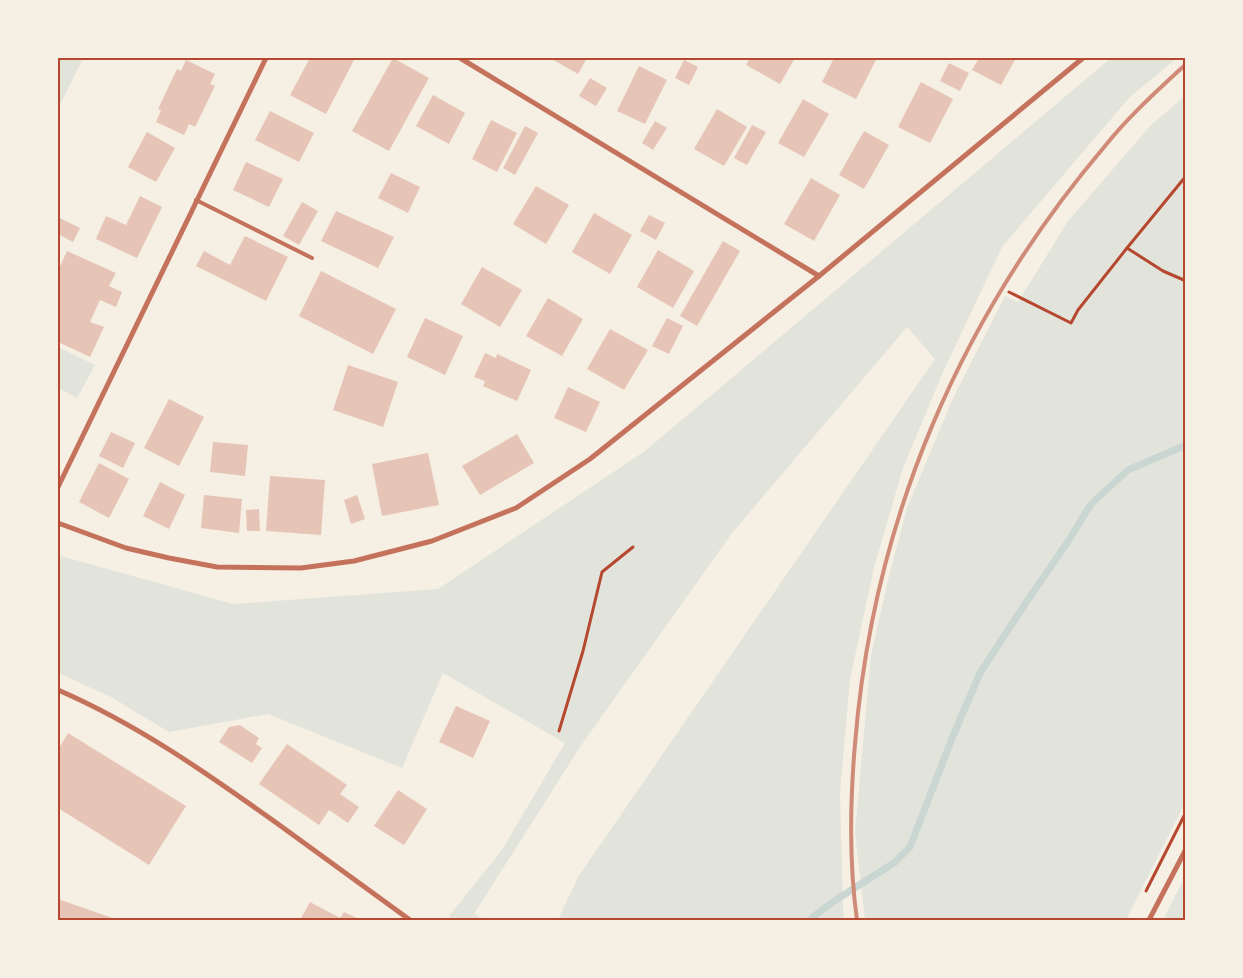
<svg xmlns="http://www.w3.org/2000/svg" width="1243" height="978" font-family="'Noto Sans',sans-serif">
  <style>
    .green { fill: #e2e4dc }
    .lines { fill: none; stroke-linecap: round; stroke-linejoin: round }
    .stream { stroke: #c9d6d2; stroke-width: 7 }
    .building { fill: #e6c5b7 }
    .path { stroke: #b5482f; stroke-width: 3 }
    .service { stroke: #c5725c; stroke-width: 4 }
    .minor { stroke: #c5725c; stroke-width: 5 }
    .rail { stroke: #cf8b77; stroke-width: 4 }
    .neatline { fill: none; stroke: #b5482f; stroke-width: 2 }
  </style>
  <rect width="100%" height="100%" fill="#f6efe4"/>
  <g class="green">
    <path d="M58,58H83L61,103L58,102Z"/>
    <path d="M1111,58H1177L1129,98L1002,247L943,372L903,468L874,568L850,679L840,793L843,907L844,920H558L578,877L935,359L907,327L732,533L578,750L474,914L486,920H452L449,916L502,850L565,743L443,673L402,768L268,714L169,732L111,697L58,673V563L61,556L233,604L438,589L645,451Z"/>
    <path d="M1185,96V803L1126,920H865L855,833L871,655L888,580L907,508L953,398L1005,296L1018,302L1068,221L1151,125Z"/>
    <path d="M58,347L95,365L77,398L58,388Z"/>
    <path d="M1185,877V920H1163Z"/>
  </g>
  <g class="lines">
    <path class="stream" d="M809,920L834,901L894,863L910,847L953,736L980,673L1025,604L1067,543L1091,504L1128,470L1186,445"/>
  </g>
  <g class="building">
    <path d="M310,58H355L326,114L290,95Z"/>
    <path d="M393,58L429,78L389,151L352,131Z"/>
    <path d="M550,58H587L578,74Z"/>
    <path d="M750,58H795L780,84L746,65Z"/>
    <path d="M834,58H877L856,99L822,82Z"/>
    <path d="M979,58H1016L1001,85L972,70Z"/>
    <path d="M186,60L215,74L210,84L215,86L195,127L189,124L184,135L156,122L161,110L158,109L177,69L181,71Z"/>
    <path d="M684,60L698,67L689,85L675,78Z"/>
    <path d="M949,63L969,73L960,91L940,81Z"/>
    <path d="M639,66L667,80L645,124L617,111Z"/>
    <path d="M590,78L607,88L596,106L579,96Z"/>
    <path d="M921,82L953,99L930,143L898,127Z"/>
    <path d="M433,95L465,113L449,144L416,126Z"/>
    <path d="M803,99L829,114L804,157L778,143Z"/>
    <path d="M717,109L747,127L724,166L694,149Z"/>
    <path d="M270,111L314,133L299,162L255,140Z"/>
    <path d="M491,120L517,133L497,172L472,159Z"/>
    <path d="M655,121L667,128L653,150L642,143Z"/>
    <path d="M752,125L766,132L747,165L734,158Z"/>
    <path d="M525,126L538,133L515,175L503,168Z"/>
    <path d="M864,131L889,145L864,189L839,175Z"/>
    <path d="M147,132L175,148L156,182L128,167Z"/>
    <path d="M246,162L283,179L269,207L233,190Z"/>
    <path d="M391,173L420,187L408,213L378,198Z"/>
    <path d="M811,178L840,195L814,241L784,224Z"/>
    <path d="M536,186L569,205L546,244L513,224Z"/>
    <path d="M140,196L162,207L137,258L96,239L106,216L126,225Z"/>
    <path d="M302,202L318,211L299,245L283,236Z"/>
    <path d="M336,211L394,237L378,268L321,241Z"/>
    <path d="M594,213L632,235L610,274L572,252Z"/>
    <path d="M649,215L665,223L656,240L640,231Z"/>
    <path d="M58,217L80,228L73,242L58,234Z"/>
    <path d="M245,236L288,257L266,301L196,266L204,251L230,265Z"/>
    <path d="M723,241L740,251L697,326L680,316Z"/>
    <path d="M658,250L694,271L673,308L637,287Z"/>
    <path d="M67,251L116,273L109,286L122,292L116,307L100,300L90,322L104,327L90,357L58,342V271Z"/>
    <path d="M482,267L522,290L500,327L461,304Z"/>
    <path d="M321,271L396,309L373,354L299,316Z"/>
    <path d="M548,298L583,319L562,356L526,336Z"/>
    <path d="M425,318L463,336L445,375L407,357Z"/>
    <path d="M667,318L683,326L669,354L652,346Z"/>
    <path d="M610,329L648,350L624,390L587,369Z"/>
    <path d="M485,353L496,358L497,354L531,370L517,401L483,386L485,381L474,377Z"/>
    <path d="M348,365L398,382L383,427L333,410Z"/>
    <path d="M568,387L600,402L586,432L554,418Z"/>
    <path d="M169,399L204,417L179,466L144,448Z"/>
    <path d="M111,432L135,443L123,468L99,456Z"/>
    <path d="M517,434L534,463L480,495L462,466Z"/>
    <path d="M213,442L248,445L245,476L210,472Z"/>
    <path d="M428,453L439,505L382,516L372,464Z"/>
    <path d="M99,463L129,479L109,518L79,502Z"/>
    <path d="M270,476L325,480L321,535L266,531Z"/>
    <path d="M160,482L185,495L169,529L143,516Z"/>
    <path d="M204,495L242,499L239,533L201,528Z"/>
    <path d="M357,495L365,519L351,524L344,500Z"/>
    <path d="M259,509L260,531H247L246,510Z"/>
    <path d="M456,706L490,721L473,758L439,742Z"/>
    <path d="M240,725L259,738L256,744L262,748L252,763L219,742L229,727Z"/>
    <path d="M68,733L186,806L149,865L58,808V750Z"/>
    <path d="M287,744L347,785L340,794L359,807L348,823L329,810L319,825L259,784Z"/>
    <path d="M398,790L427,809L404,845L374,826Z"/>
    <path d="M58,899L118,920H58Z"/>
    <path d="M310,902L340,918L344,912L361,920H300Z"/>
  </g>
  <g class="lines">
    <g class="path">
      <path d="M62,58H63"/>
      <path d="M1186,176L1127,248L1163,271L1186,281"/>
      <path d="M1009,292L1071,323L1078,310L1127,248"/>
      <path d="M559,731L583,651L602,572L633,547"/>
      <path d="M1146,891L1186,812"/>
    </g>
    <path class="service" d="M196,200L312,258"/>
    <g class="minor">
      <path d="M460,58L819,276"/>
      <path d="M58,487L266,58"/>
      <path d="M58,523L126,548L169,558L217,567L301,568L354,561L432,541L516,508L590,459L819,276L1083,58"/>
      <path d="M58,690C137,724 208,774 278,824C322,856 366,888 410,920"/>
      <path d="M1149,920L1186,849"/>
    </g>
    <path class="rail" d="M857,920C849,863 850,802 855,744C873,520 960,317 1105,146C1129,116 1158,90 1186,64"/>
  </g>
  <rect width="1243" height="978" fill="none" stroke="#f6efe4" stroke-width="118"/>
  <rect x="59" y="59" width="1125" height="860" class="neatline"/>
</svg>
